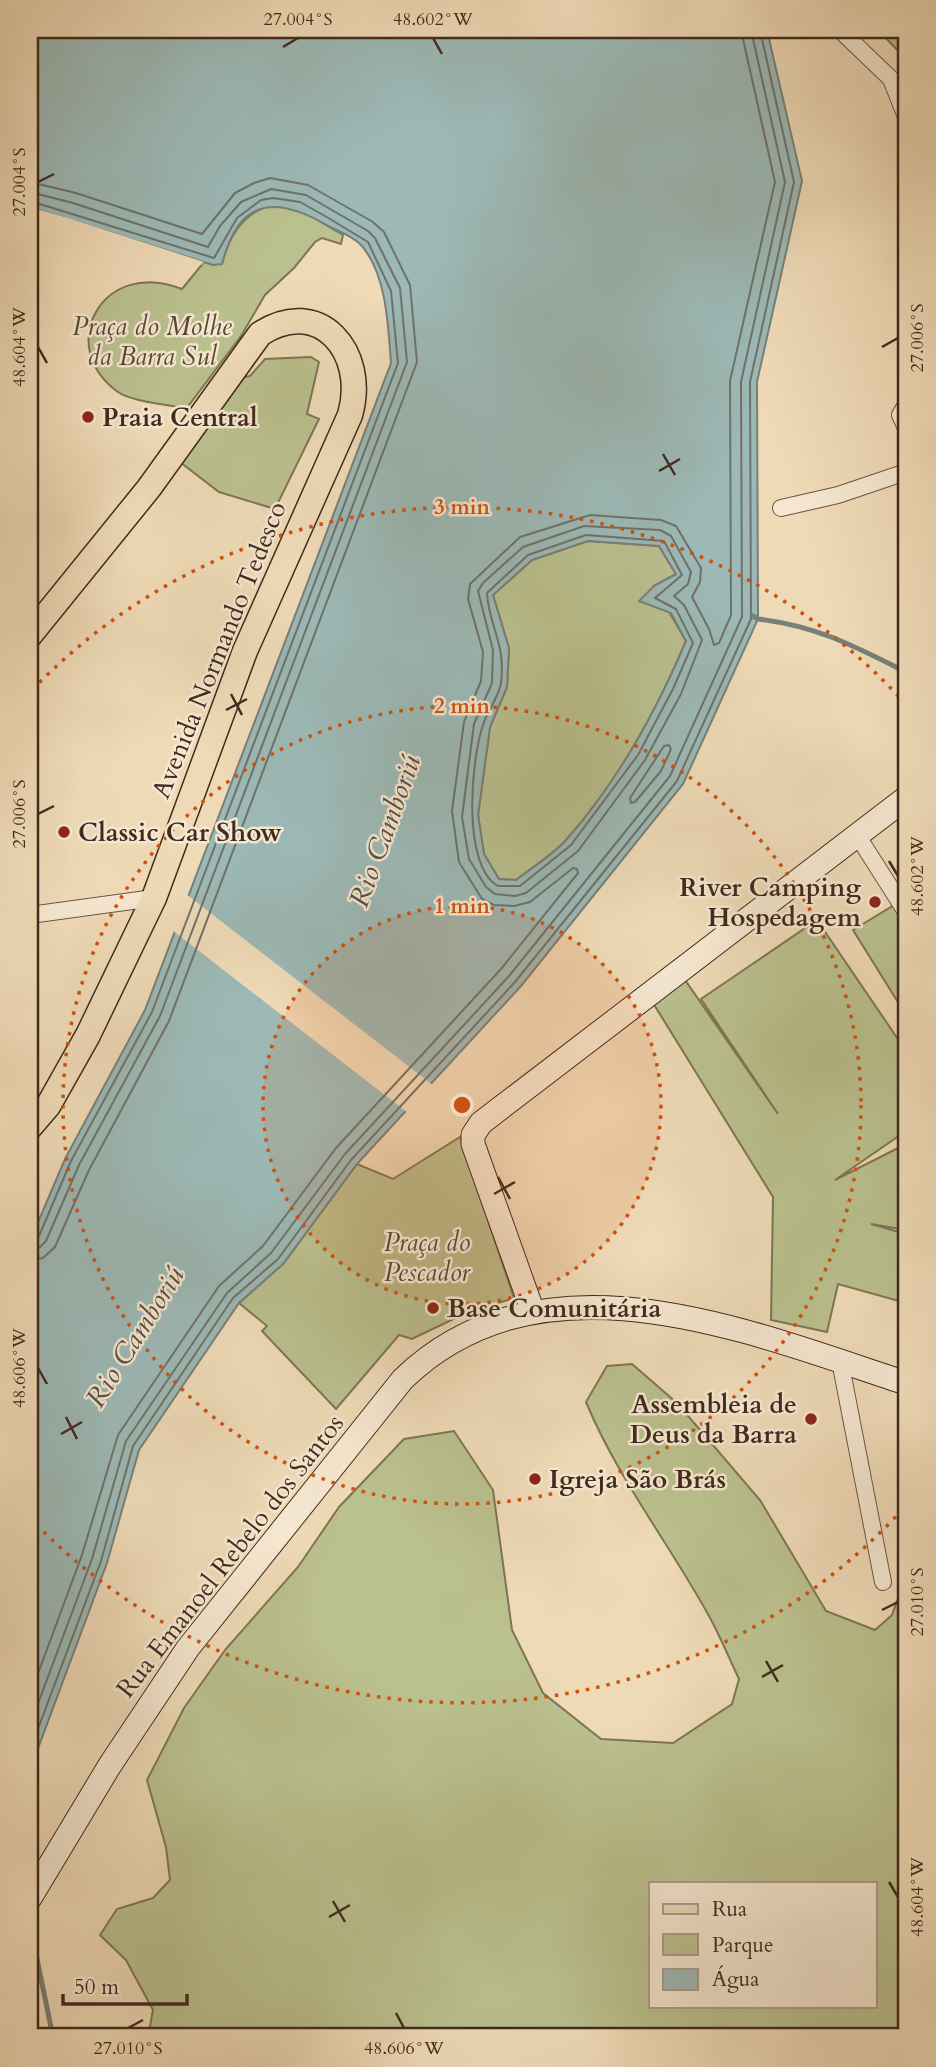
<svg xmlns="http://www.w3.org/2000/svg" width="936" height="2067" font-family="Cardo,serif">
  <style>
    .green { fill: #bac08e; stroke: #7e7556; stroke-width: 2; fill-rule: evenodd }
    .water { fill: #9cb9b6; stroke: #788079; stroke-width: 2; fill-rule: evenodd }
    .pier { fill: #efdab7 }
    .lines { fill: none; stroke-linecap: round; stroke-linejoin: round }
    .shore { stroke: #6e726a; stroke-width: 2 }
    .stream { stroke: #788079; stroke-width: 5 }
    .minor-casing { stroke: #6c5644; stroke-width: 18 }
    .secondary-casing { stroke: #412a1e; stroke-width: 25 }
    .primary-casing { stroke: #412a1e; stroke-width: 27 }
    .minor { stroke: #f5e7d0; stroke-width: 16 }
    .secondary { stroke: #f5e7d0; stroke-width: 23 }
    .primary { stroke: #efdab7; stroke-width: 24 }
    .ticks { fill: none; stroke: #412a1e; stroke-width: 2.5 }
    .ring { fill: none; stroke: #cf520f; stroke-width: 3.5; stroke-dasharray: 3.5 7 }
    .poi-dot { fill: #8f2418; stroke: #f5e7d0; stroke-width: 2.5 }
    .labels { text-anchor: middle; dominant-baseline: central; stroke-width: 5; stroke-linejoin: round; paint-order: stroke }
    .park-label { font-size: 26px; font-style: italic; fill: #594834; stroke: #f5e7d0 }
    .poi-label { font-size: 26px; font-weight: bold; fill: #412a1e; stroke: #f5e7d0; text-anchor: start }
    .street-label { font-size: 26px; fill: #412a1e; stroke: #f5e7d0 }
    .water-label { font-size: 28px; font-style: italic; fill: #584e44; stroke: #f5e7d0 }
    .centre { fill: #cf520f; stroke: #f5e7d0; stroke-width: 3.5 }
    .ring-label { font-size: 21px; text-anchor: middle; font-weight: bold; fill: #cf520f; stroke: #f5e7d0; stroke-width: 5; stroke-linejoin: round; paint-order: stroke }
    .neatline { fill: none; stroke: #412a1e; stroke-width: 2.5 }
    .ticks-label { font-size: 18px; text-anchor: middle; fill: #412a1e }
  </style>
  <rect width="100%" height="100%" fill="#efdab7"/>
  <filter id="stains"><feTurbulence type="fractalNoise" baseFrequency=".00286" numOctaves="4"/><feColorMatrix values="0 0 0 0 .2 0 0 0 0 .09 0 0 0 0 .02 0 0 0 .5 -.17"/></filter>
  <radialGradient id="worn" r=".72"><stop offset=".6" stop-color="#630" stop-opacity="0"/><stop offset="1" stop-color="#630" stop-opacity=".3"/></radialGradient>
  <g class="green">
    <path d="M878,30H906V59Z"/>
    <path d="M273,205L299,209L343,235L341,244L322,238L315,242L294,268L265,295L241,336L186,409C168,404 132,402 118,392C54,346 103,257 182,289L204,262L222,264C229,236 243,212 273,205Z"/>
    <path d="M311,357L319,362L307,414L319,419L275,509L219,492L180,462L234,379L250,376L265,359Z"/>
    <path d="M588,541L659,546L676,574L654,586L686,641C656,712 618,782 567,839C553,855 533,867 516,880L499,879L484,854L478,815L490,727L507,687L509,649L493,595L532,560Z"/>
    <path d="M896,904L906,921V1015L853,930Z"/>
    <path d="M817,920L906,1051V1131L835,1180L906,1144V1230L871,1224L906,1234V1303L838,1284L827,1332L771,1320L773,1197L653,1003L685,980L778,1114L701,999Z"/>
    <path d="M460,1137L514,1298L464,1314L412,1339L399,1335L336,1409L262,1331L267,1326L239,1303L283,1264L357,1164L393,1179Z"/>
    <path d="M632,1364L677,1403L760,1500L826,1611L875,1630L892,1615L906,1576V2037H148L153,2010L126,1960L100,1935L117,1909L153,1898L170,1880L166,1847L147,1780L184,1708L225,1650L298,1567L339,1507L404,1439L454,1431L493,1490L512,1630L543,1693L601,1739L673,1743L732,1704L739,1679C729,1658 720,1636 709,1616C669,1543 618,1479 586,1402L607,1366ZM875,1883V2006H651V1883Z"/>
  </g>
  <path class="water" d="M30,30H767L802,181L757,382L758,619L683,784L521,986L357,1164L283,1264L239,1303L139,1450L107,1563L30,1770V1241L65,1159L145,1010L391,363C388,326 387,276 362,246C354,236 335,230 325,224C272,194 238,201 222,264L213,265L30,207ZM588,541L659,546L676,574L654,586L639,601L671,613L686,641C656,712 618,781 567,839C553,855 533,867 516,880L499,879L484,854L478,815L490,727L507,687L509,648L493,595L532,560Z"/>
  <g class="pier">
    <path d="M30,207L68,218L204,262L201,265L30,211Z"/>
    <path d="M186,894L434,1086L408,1113L172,930Z"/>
  </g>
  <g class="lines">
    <g class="shore">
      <path d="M30,182L76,193L202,234L235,193L254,183L270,178L308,185L373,222L384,232L410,285L417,362L169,1021L89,1170L55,1247L43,1258L30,1260"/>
      <path d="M30,192L73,203L208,247L220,226L241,202L271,189L306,195L368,231L375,238L400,288L407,362L160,1016L79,1165L46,1241L39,1248L30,1250"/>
      <path d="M30,201L214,258L237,218L261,200L273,198L300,202L325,216L368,242L391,291L398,363L152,1012L71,1161L39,1236L30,1241"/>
      <path d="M584,526L660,530L671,536L691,572L688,584L674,596L684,605L702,640L681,694L645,760L578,851L526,893L515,896L495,894L486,887L469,859L462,817L474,724L492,683L493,650L478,591L483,583L523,547Z"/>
      <path d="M586,535L664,541L682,575L655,598L676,609L693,643L673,689L638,755L571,845L520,886H498C461,865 471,757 484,722C489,709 499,696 501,683C506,643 489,627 487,593L528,555Z"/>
      <path d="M669,745L671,749L661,771L635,802L631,803L630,798L664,746Z"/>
      <path d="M30,1695L82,1555L118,1435L219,1286L263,1246L336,1148L501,969L578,873L577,869L573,868L530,902L514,906L494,905L482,899L459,862L452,811L464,722L481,681L483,652L468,599L470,584L520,537L590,515L661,520L676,526L701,568L700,582L692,597L709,629L714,645L719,643L731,615L730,381L775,182L741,30"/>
      <path d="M30,1725L92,1559L126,1441L227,1293L271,1253L345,1154L509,976L670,776L742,617L741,382L785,182L751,30"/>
      <path d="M30,1750L101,1561L133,1446L233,1298L278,1259L351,1160L515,982L677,781L751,619L750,382L794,182L760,30"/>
    </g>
    <g class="stream">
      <path d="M753,616L758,619C817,626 854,646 906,672"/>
      <path d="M30,1925L53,2037"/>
    </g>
    <g class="minor-casing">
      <g id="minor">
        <path d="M840,30L891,79L906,117"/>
        <path d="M906,405L900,415L906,428"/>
        <path d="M781,508L838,495L906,472"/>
        <path d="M857,835L906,912"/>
        <path d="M30,915L154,898"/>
        <path d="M840,1361L883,1582"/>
      </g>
    </g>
    <g class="secondary-casing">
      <g id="secondary">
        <path d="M533,1312L473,1144V1135L481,1123L906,798"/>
        <path d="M30,1898L110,1765L188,1648L403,1379C543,1244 749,1332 906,1383"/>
      </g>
    </g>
    <g class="primary-casing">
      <path id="primary" d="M30,635L149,488L260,334C319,295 368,352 350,415L245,651L154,898L88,1035L48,1106L30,1127"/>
    </g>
    <use href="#minor" class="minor"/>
    <use href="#secondary" class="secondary"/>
    <use href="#primary" class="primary"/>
  </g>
  <path class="ticks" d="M433,38L442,54M283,47L298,38M38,182L54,174M38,347L47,363M882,347L898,338M663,454L675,475M659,471L680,459M231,694L242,715M226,710L247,699M38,814L54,806M889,861L898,876M498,1177L510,1199M494,1194L515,1182M38,1368L47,1384M66,1417L77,1439M61,1434L82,1422M882,1610L898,1602M766,1661L778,1682M762,1677L783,1665M889,1882L898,1897M333,1901L345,1922M329,1917L350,1905M396,2013L404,2028M128,2028L143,2020"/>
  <circle cx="462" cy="1105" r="199" fill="#cf520f" fill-opacity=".12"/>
  <g class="ring">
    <circle cx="462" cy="1105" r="199"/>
    <circle cx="462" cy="1105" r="399"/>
    <path d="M903 1509A598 598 0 0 1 32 1520M32 690A598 598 0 0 1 903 701"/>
  </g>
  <g class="poi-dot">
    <circle cx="88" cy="417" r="7"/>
    <circle cx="64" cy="832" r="7"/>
    <circle cx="875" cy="902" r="7"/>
    <circle cx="433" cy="1308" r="7"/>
    <circle cx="811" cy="1419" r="7"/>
    <circle cx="535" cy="1479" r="7"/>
  </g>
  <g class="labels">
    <g class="park-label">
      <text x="152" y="326">Praça do Molhe<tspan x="152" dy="30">da Barra Sul</tspan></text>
      <text x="427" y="1242">Praça do<tspan x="427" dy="30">Pescador</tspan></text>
    </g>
    <g class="poi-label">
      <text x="102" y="417">Praia Central</text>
      <text x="78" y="832">Classic Car Show</text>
      <text x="861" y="887" text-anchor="end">River Camping<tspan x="861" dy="30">Hospedagem</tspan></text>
      <text x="447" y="1308">Base Comunitária</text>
      <text x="797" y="1404" text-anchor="end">Assembleia de<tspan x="797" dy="30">Deus da Barra</tspan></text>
      <text x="549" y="1479">Igreja São Brás</text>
    </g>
    <g class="street-label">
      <text transform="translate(219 650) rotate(-68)">Avenida Normando Tedesco</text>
      <text transform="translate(230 1556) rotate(-52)">Rua Emanoel Rebelo dos Santos</text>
    </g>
    <g class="water-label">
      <text transform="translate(385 831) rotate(-70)">Rio Camboriú</text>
      <text transform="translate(135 1337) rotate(-58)">Rio Camboriú</text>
    </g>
  </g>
  <circle cx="462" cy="1105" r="10" class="centre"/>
  <g class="ring-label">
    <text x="462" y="514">3 min</text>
    <text x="462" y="713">2 min</text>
    <text x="462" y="913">1 min</text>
  </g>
  <rect width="936" height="2067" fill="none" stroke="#efdab7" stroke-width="77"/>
  <rect x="649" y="1882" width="228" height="126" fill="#f5e7d0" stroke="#ad9b89" stroke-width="2"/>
  <rect x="663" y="1904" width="35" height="10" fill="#efdab7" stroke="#ad9b89" stroke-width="2"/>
  <text x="712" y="1916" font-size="21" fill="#412a1e">Rua</text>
  <rect x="663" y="1934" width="35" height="21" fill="#bac08e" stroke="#ad9b89" stroke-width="2"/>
  <text x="712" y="1952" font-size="21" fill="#412a1e">Parque</text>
  <rect x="663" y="1969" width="35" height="21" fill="#9cb9b6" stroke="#ad9b89" stroke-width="2"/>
  <text x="712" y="1986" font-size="21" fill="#412a1e">Água</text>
  <path d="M63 1994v10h124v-10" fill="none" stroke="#412a1e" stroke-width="3.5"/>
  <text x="74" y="1994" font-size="21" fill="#412a1e" stroke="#f5e7d0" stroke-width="5" paint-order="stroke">50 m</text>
  <rect x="38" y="38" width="860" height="1990" class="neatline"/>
  <g class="ticks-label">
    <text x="298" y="25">27.004°S</text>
    <text x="433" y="25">48.602°W</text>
    <text transform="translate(19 182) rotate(-90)" y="6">27.004°S</text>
    <text transform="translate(917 338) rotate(-90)" y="6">27.006°S</text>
    <text transform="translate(19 347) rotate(-90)" y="6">48.604°W</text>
    <text transform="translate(19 814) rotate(-90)" y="6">27.006°S</text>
    <text transform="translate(917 876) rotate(-90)" y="6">48.602°W</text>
    <text transform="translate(19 1368) rotate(-90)" y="6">48.606°W</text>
    <text transform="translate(917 1602) rotate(-90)" y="6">27.010°S</text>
    <text transform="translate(917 1897) rotate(-90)" y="6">48.604°W</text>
    <text x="128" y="2054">27.010°S</text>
    <text x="404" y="2054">48.606°W</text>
  </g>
  <rect width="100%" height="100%" filter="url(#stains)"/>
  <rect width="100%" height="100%" fill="url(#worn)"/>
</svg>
